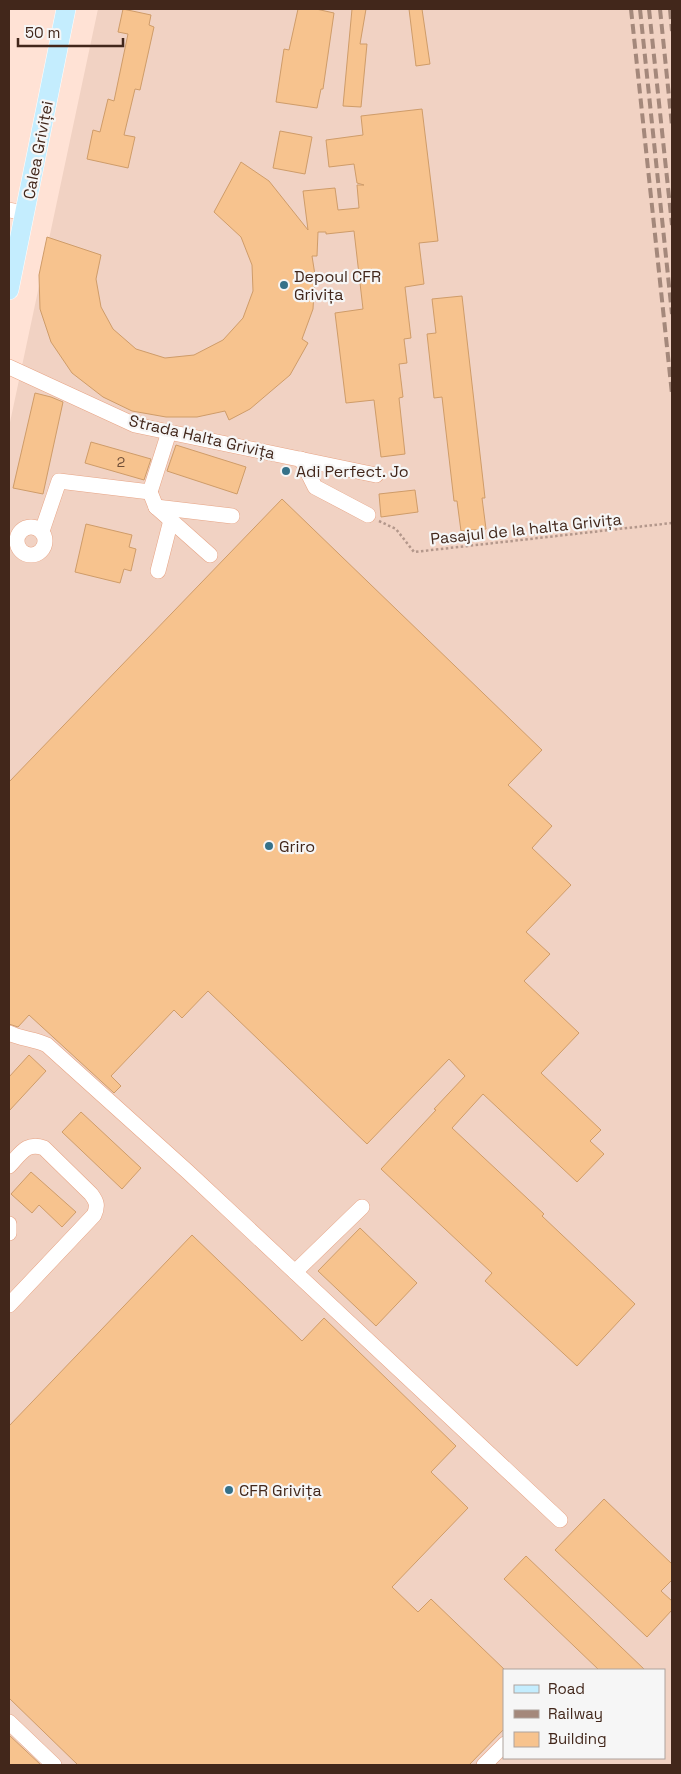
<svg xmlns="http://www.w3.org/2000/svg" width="681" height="1774" font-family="'Space Grotesk',sans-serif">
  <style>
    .built { fill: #f1d2c3; fill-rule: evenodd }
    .building { fill: #f7c38e; stroke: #cf9c69 }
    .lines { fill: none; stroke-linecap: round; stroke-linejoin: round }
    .minor-casing { stroke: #e7a485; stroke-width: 16 }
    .major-casing { stroke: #fff; stroke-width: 20 }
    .path { stroke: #b3978b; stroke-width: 2.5; stroke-dasharray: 2.5 2.5; stroke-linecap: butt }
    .minor { stroke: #fff; stroke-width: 15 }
    .major { stroke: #c4edfe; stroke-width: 19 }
    .rail { stroke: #a4887b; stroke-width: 4; stroke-dasharray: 10 5; stroke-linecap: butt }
    .poi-dot { fill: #357189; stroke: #f6f6f6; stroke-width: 2 }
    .labels { text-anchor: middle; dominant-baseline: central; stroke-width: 4.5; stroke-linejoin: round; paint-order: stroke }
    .number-label { font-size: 14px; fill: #6f4e38 }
    .street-label { font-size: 16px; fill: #42271b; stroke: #f6f6f6 }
    .poi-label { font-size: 16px; fill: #42271b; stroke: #f6f6f6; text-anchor: start }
  </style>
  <rect width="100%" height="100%" fill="#ffe2d5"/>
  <path class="built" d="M98,9H672V1765H9V427ZM505,1670H665V1758H505Z"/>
  <g class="building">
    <path d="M123,9L151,15L149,25L154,27L140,90L135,89L124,135L135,137L128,168L87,159L93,130L100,132L108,99L114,101L128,34L118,32Z"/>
    <path d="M298,9H316L334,13L323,89H321L317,108L276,102L284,49L289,50Z"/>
    <path d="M352,9H366L360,44H367L361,107L343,106Z"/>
    <path d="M409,9H422L430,64L416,66Z"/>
    <path d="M422,109L438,241L419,243L424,284L405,287L411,338L404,339L407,363L399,364L403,397L399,398L405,454L381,457L374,400L346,403L335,313L363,309L354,231L326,234V232H318L317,256H312L315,275L313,309L302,339L308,343L290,375L250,409L229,420L225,411L197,417H166L132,411L103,397L72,373L51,342L40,309L39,275L47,237L101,255L96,279L101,307L113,329L136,349L165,358L194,355L223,340L243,318L253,291L252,265L241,237L214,212L241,162L269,181L308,230L303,191L335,188L338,210L359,208L357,185H364L357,183L354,164L329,167L326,140L363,135L361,116Z"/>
    <path d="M280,131L312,137L305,174L273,168Z"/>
    <path d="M462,296L485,498H482L486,529L461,531L457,501H454L442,397L434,398L427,334L436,333L432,299Z"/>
    <path d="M35,393L51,397L63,402L43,494L13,488Z"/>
    <path d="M91,442L151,459L144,480L85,463Z"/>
    <path d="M176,445L246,467L237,494L167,471Z"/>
    <path d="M415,490L418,512L381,517L379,494Z"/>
    <path d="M282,499L542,750L508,785L552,826L532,848L571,885L526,932L550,954L524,981L579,1033L541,1073L601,1130L590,1141L604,1154L577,1182L483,1094L452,1128L544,1214L542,1216L635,1304L577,1366L485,1281L492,1273L381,1169L436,1110L434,1109L465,1076L449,1059L367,1144L208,991L182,1018L174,1010L111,1076L121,1086L114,1093L29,1015L18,1027L9,1024V782Z"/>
    <path d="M86,524L132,535L129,547L136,549L131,571L124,569L120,583L75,572Z"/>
    <path d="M29,1055L46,1071L9,1111V1077Z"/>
    <path d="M81,1112L141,1168L122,1189L62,1132Z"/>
    <path d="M31,1172L76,1212L62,1227L39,1205L32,1213L11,1194Z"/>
    <path d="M360,1228L417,1283L376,1326L318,1271Z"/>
    <path d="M192,1235L302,1341L324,1318L456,1446L431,1472L468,1508L392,1587L418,1612L431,1599L505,1670V1728L469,1765H78L9,1698V1426Z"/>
    <path d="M604,1499L672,1564V1580L661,1591L672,1601V1610L647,1637L555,1550Z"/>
    <path d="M526,1556L645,1670H599L504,1579Z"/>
    <path d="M9,1735L41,1765H9Z"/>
  </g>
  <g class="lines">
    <g class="minor-casing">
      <g id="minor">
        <path d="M9,210L25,213"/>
        <path d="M9,367L135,425L376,475"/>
        <path d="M301,459L315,487L368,515"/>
        <path d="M150,492L169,432"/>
        <path d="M156,507L232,516"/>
        <circle cx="31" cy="541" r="14"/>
        <path d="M42,531L59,481L150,492L156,507L210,555"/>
        <path d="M158,571L171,520"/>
        <path d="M9,1033C21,1039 35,1039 47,1045L188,1172L560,1520"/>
        <path d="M9,1166C20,1155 26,1141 44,1148L91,1194C97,1202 98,1206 94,1215L9,1305"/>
        <path d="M9,1224V1233"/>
        <path d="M295,1272L362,1207"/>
        <path d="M9,1722L54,1765"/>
        <path d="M484,1765L505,1744"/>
      </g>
    </g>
    <g class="major-casing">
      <path id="major" d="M9,290L66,9"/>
    </g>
    <path class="path" d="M379,521L396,529L414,552L672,523"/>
    <use href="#minor" class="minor"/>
    <use href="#major" class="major"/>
    <g class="rail">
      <path d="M631,9L672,394"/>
      <path d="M640,9L672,314"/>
      <path d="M649,9L672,225"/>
      <path d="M660,9L672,126"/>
      <path d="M670,9L672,31"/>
    </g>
  </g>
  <g class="poi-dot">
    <circle cx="284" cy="285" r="5"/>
    <circle cx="286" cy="471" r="5"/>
    <circle cx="269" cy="846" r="5"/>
    <circle cx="229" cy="1490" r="5"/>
  </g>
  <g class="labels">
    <g class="number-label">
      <text x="121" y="462">2</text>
    </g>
    <g class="street-label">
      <text transform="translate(38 150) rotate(-79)">Calea Griviței</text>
      <text transform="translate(202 437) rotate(13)">Strada Halta Grivița</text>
      <text transform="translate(526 529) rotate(-6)">Pasajul de la halta Grivița</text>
    </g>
    <g class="poi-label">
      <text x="294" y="276">Depoul CFR<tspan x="294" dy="18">Grivița</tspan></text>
      <text x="296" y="471">Adi Perfect. Jo</text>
      <text x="279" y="846">Griro</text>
      <text x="239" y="1490">CFR Grivița</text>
    </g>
  </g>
  <rect width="681" height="1774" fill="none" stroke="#42271b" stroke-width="20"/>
  <rect x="503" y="1669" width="162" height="90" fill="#f6f6f6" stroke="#aea39e"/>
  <rect x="514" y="1685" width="25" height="8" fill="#c4edfe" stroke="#aea39e"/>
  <text x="548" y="1694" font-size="15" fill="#42271b">Road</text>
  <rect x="514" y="1710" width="25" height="8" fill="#a4887b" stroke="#aea39e"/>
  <text x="548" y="1719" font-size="15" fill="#42271b">Railway</text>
  <rect x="514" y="1732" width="25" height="15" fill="#f7c38e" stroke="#aea39e"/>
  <text x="548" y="1744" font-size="15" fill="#42271b">Building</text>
  <path d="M18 38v8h105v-8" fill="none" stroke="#42271b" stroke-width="2.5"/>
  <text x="25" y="38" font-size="15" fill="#42271b" stroke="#f6f6f6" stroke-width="4" paint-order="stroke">50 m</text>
</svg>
